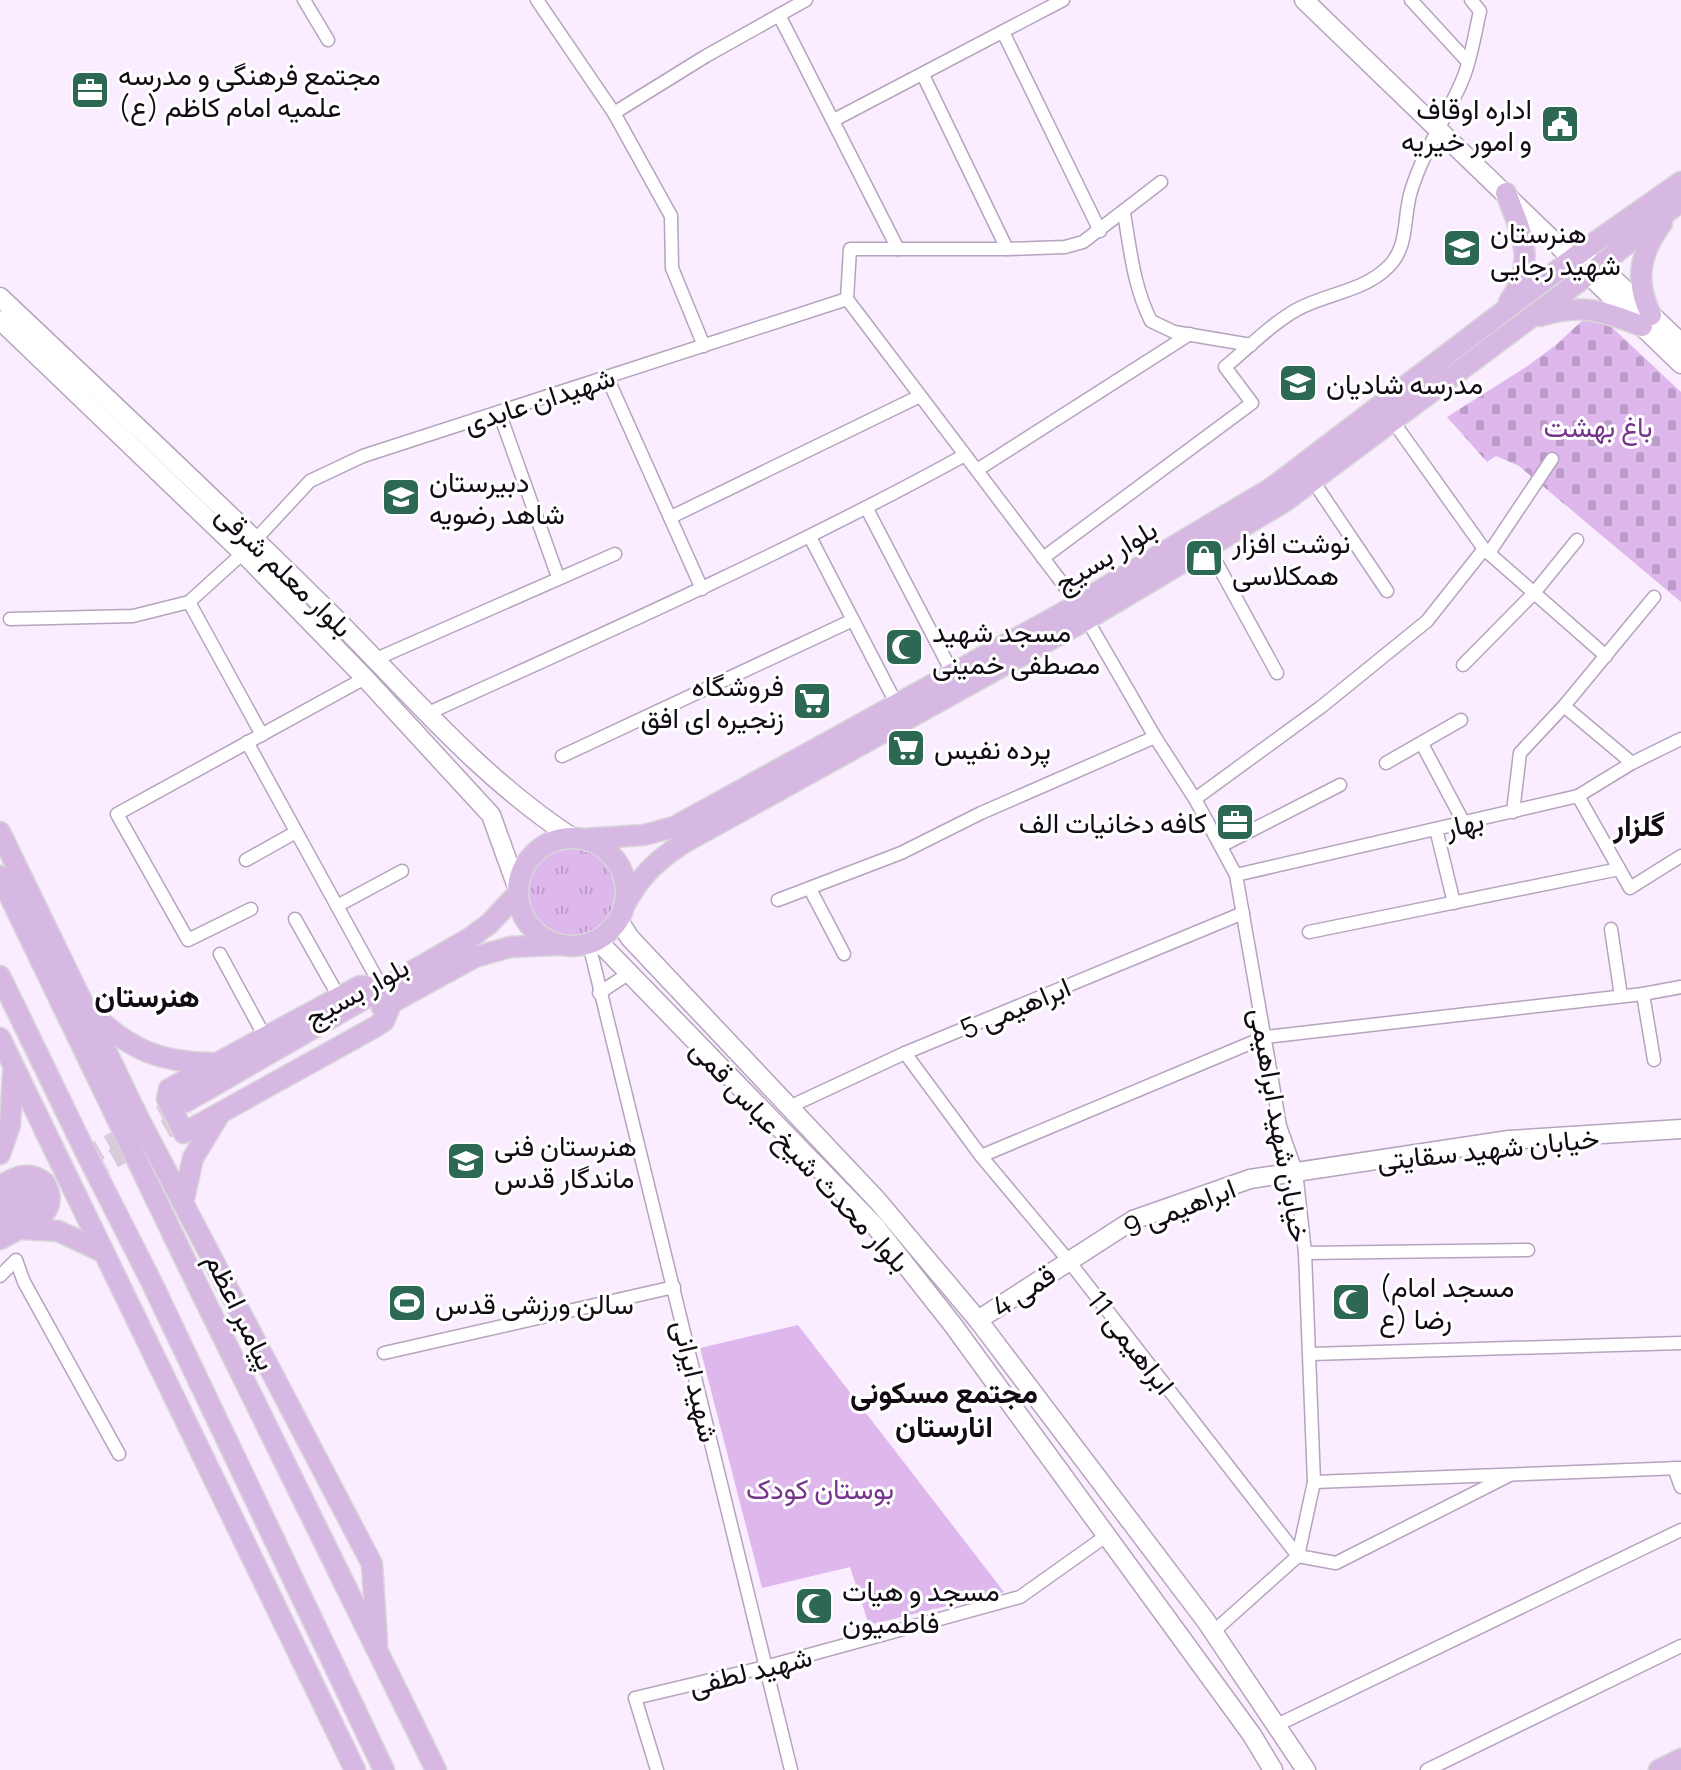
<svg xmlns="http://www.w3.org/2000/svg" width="1681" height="1770" font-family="Manrope,Vazirmatn,sans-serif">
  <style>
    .grass { fill: url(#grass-tufts) }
    .cemetery { fill: url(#cemetery-stones) }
    .green { fill: #deb7ec }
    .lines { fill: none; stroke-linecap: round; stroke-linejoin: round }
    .primary-tunnel { stroke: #d7cbdc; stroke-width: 20; stroke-dasharray: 20 10; stroke-linecap: butt }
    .street-casing { stroke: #b6a3be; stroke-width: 15 }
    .secondary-casing { stroke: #b6a3be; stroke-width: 21 }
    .primary-casing { stroke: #d9d8d9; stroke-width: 23 }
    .street { stroke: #fff; stroke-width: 12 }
    .secondary { stroke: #fff; stroke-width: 18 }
    .primary { stroke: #d7b8e3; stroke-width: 20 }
    .labels { text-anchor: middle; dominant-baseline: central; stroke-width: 6; stroke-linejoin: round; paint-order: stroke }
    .poi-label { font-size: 28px; fill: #120b14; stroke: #fff; text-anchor: start }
    .street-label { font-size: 28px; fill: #120b14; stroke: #fff }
    .park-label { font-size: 28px; fill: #76358c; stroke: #fff }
    .neighbourhood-label { font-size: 30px; font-weight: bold; fill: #120b14; stroke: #fff }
  </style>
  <defs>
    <pattern id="grass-tufts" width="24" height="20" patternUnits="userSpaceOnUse" patternTransform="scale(2)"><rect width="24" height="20" fill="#deb7ec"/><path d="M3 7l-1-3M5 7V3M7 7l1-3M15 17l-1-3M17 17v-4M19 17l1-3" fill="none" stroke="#bd9cca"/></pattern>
    <pattern id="cemetery-stones" width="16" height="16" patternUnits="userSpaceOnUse" patternTransform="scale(2)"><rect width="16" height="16" fill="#deb7ec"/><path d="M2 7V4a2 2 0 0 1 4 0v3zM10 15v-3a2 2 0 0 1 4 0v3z" fill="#bd9cca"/></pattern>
  </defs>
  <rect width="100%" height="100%" fill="#faedff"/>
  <circle class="grass" cx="572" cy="893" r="46"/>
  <path class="cemetery" d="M1587,316L1604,320L1681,392V602L1519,466L1496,456L1487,462L1447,417L1526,367L1556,345Z"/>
  <path class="green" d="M798,1325L1004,1592L869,1625L850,1567L762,1588L700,1348Z"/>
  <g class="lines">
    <g class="primary-tunnel">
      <path d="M30,1189L185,1102"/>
      <path d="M35,1203L192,1114"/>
    </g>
    <g class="street-casing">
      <g id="street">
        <path d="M304,0L328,40"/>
        <path d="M537,0L614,113L671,216L672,268L704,346"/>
        <path d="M1411,0L1468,62"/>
        <path d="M779,15L898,249"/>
        <path d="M1003,32L1100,231"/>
        <path d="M923,75L1007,249"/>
        <path d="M614,113L706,56L806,0"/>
        <path d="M834,120L1063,0"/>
        <path d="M1124,213C1130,249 1134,288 1151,321L1174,332L1251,345"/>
        <path d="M847,299L1078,604L1155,737L1195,799L1236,875L1280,1126L1296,1171L1305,1253L1314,1482L1298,1556L1213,1632"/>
        <path d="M847,299L850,249H1007L1065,247L1083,242L1161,182"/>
        <path d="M607,377L702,589"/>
        <path d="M499,412L558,577"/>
        <path d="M1392,420L1484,549L1606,656"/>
        <path d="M977,470L1190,334"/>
        <path d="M1313,481L1387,591"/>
        <path d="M867,509L953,674"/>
        <path d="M671,517L920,396"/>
        <path d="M810,537L897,705"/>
        <path d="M1209,549L1277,673"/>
        <path d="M1489,553L1552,459"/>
        <path d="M1043,558L1252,403L1225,367C1248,348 1270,325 1296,310C1326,293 1364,292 1389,266C1409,246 1403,217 1411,191C1423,152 1446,118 1462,81C1471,60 1475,33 1480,11L1471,0"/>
        <path d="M189,602L262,735"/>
        <path d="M10,619L133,616L189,602L243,553L310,481L363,456L847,299"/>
        <path d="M376,659L615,554"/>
        <path d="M1463,665L1534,593L1577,540"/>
        <path d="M1564,706L1632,763"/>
        <path d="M426,714C608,632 790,551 965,455"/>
        <path d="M247,742L382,988"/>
        <path d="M1422,744L1464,823"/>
        <path d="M562,756L853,620"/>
        <path d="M1386,763L1461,720"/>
        <path d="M1578,796L1630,888L1681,856"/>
        <path d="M1195,799L1321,707L1427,621L1484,549"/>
        <path d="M1513,812L1520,753L1564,706L1654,597"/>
        <path d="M1436,829L1454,903"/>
        <path d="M1221,846L1340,785"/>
        <path d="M246,860L296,832"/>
        <path d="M1236,875L1578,796L1632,763L1681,739"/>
        <path d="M810,889L844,954"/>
        <path d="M778,900L901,853L981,813L1155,737"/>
        <path d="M337,906L402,871"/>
        <path d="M251,909L188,940L117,814L365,678"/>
        <path d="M295,919L339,997"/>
        <path d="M1611,929L1621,996"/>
        <path d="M1309,932L1619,869"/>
        <path d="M589,944L791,1770"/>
        <path d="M220,954L265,1037"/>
        <path d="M599,993L628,974"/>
        <path d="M1643,994L1654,1060"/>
        <path d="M905,1053L981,1156L1068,1260L1298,1556L1336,1563L1510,1475"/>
        <path d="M789,1107L905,1053L1243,913"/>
        <path d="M981,1156L1265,1037L1643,994L1681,987"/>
        <path d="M1305,1253L1528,1250"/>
        <path d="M0,1276L16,1260L24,1282L119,1454"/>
        <path d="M384,1353L674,1287"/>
        <path d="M1311,1354L1681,1343"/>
        <path d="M1674,1468L1681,1487"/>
        <path d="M1314,1482L1681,1468"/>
        <path d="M1275,1726L1681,1530"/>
        <path d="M657,1770L635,1698L765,1667L1020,1597L1106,1536"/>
        <path d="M1427,1770L1681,1646"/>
      </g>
    </g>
    <g class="secondary-casing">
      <g id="secondary">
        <path d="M1304,0L1681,364"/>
        <path d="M1587,263L1599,265L1681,343"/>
        <path d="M0,297C110,401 221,505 329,612C408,691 479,777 573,838"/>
        <path d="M0,320L250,560L365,678L491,815L517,887"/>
        <path d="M619,921L630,938L877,1200L978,1320L1206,1621L1306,1770"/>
        <path d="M597,940L875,1226L953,1325L1252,1735L1273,1770"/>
        <path d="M978,1320L1133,1220L1250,1179L1509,1140L1681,1129"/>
      </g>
    </g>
    <g class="primary-casing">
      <g id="primary">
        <path d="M1506,193C1522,235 1537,262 1509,302"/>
        <path d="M1651,315C1634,280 1640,253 1662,223"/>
        <path d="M1540,316C1584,303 1601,311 1642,326"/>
        <path d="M0,832L139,1119L372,1564L377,1643"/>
        <circle cx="572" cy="892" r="54"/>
        <path d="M582,839L644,835L674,827L1057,616L1273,487L1584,250L1681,182"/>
        <path d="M0,876L190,1270L436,1770"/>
        <path d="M625,904C641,876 653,864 680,845L1086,620L1284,502L1589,274L1681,201"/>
        <path d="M0,976L86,1153L151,1281L384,1770"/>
        <path d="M382,988L360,986L169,1089L167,1099L184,1133L375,1027L384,1021L392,1002"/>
        <path d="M382,1008L475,957L510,947L556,945"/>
        <path d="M96,1017C132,1051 162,1062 211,1063"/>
        <path d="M0,1038L355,1770"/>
        <path d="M185,1102L470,938L489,924L518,893"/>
        <path d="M0,1154L10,1125L13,1074"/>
        <path d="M0,1186C16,1177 28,1170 44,1182C52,1195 52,1206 41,1217L0,1239"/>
        <path d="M183,1203L193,1158L219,1115"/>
        <path d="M0,1205L30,1189"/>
        <path d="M0,1223L35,1203"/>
        <path d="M22,1229L58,1231L103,1252"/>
        <path d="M1659,1770L1681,1759"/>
      </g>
    </g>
    <use href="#street" class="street"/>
    <use href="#secondary" class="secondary"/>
    <use href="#primary" class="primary"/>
  </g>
  <defs>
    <g id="office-square" transform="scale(2)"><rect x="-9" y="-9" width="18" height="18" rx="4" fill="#2c6852" stroke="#fff"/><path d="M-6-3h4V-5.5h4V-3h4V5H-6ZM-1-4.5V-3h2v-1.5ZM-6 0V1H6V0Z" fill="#fff"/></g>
    <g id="civic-square" transform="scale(2)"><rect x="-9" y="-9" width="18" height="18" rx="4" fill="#2c6852" stroke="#fff"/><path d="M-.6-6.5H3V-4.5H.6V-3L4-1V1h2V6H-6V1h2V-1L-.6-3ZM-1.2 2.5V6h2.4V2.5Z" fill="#fff"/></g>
    <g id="school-square" transform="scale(2)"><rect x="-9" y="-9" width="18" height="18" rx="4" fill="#2c6852" stroke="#fff"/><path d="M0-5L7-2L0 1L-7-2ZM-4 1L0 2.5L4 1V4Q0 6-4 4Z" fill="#fff"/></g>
    <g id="shop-square" transform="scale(2)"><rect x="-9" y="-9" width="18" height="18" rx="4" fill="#2c6852" stroke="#fff"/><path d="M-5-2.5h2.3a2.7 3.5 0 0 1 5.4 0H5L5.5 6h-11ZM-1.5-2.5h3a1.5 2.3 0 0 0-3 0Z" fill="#fff"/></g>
    <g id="mosque-square" transform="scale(2)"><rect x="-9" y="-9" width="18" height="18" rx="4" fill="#2c6852" stroke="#fff"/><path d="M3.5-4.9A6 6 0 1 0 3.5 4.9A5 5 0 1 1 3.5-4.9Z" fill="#fff"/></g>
    <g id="supermarket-square" transform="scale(2)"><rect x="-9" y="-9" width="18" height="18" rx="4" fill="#2c6852" stroke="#fff"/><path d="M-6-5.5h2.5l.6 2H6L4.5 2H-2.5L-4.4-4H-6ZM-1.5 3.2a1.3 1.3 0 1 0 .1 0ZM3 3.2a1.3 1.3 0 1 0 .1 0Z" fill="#fff"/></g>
    <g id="stadium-square" transform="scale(2)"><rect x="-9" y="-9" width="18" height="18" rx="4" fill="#2c6852" stroke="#fff"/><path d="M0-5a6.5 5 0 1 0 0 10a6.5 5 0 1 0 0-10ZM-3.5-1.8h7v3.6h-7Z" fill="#fff"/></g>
  </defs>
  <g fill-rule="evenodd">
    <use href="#office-square" x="90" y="90"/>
    <use href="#civic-square" x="1560" y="124"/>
    <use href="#school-square" x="1462" y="248"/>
    <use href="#school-square" x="1298" y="383"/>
    <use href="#school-square" x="401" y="497"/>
    <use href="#shop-square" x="1204" y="558"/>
    <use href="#mosque-square" x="904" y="647"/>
    <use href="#supermarket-square" x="812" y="701"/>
    <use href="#supermarket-square" x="906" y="748"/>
    <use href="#office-square" x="1235" y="822"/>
    <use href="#school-square" x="466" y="1161"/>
    <use href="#mosque-square" x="1351" y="1302"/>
    <use href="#stadium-square" x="407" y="1303"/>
    <use href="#mosque-square" x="814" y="1606"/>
  </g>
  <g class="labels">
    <g class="poi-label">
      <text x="118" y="74">مجتمع فرهنگی و مدرسه<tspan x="118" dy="32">علمیه امام کاظم (ع)</tspan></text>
      <text x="1532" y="108" text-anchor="end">اداره اوقاف<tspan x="1532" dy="32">و امور خیریه</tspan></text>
      <text x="1490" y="232">هنرستان<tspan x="1490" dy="32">شهید رجایی</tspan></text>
      <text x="1326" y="383">مدرسه شادیان</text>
      <text x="429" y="481">دبیرستان<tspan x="429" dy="32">شاهد رضویه</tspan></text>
      <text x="1232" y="542">نوشت افزار<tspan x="1232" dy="32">همکلاسی</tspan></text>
      <text x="932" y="631">مسجد شهید<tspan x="932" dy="32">مصطفی خمینی</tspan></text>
      <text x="784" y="685" text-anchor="end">فروشگاه<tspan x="784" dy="32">زنجیره ای افق</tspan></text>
      <text x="934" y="748">پرده نفیس</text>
      <text x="1207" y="822" text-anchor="end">کافه دخانیات الف</text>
      <text x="494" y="1145">هنرستان فنی<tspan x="494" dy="32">ماندگار قدس</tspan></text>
      <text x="1379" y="1286">(مسجد امام<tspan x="1379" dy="32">رضا (ع</tspan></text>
      <text x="435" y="1303">سالن ورزشی قدس</text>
      <text x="842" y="1590">مسجد و هیات<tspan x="842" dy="32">فاطمیون</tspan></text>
    </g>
    <g class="street-label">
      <text transform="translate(539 399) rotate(-18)">شهیدان عابدی</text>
      <text transform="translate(1105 555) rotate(-31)">بلوار بسیج</text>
      <text transform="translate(285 570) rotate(44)">بلوار معلم شرقی</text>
      <text transform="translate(1464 823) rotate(-13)">بهار</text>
      <text transform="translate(356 991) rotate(-29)">بلوار بسیج</text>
      <text transform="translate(1015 1007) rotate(-23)">ابراهیمی 5</text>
      <text transform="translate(1281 1125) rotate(80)">خیابان شهید ابراهیمی</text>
      <text transform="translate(1488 1148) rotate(-6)">خیابان شهید سقایتی</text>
      <text transform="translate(801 1155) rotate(47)">بلوار محدث شیخ عباس قمی</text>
      <text transform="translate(1179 1207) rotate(-21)">ابراهیمی 9</text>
      <text transform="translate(1023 1290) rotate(-34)">قمی 4</text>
      <text transform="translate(242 1311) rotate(64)">پیامبر اعظم</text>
      <text transform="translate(1132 1342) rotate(52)">ابراهیمی 11</text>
      <text transform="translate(697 1381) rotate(77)">شهید ایرانی</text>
      <text transform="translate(750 1670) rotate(-14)">شهید لطفی</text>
    </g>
    <g class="park-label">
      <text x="1598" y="426">باغ بهشت</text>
      <text x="820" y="1488">بوستان کودک</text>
    </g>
    <g class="neighbourhood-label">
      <text x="1639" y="824">گلزار</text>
      <text x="147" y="995">هنرستان</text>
      <text x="944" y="1391">مجتمع مسکونی<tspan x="944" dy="34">انارستان</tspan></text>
    </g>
  </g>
</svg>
